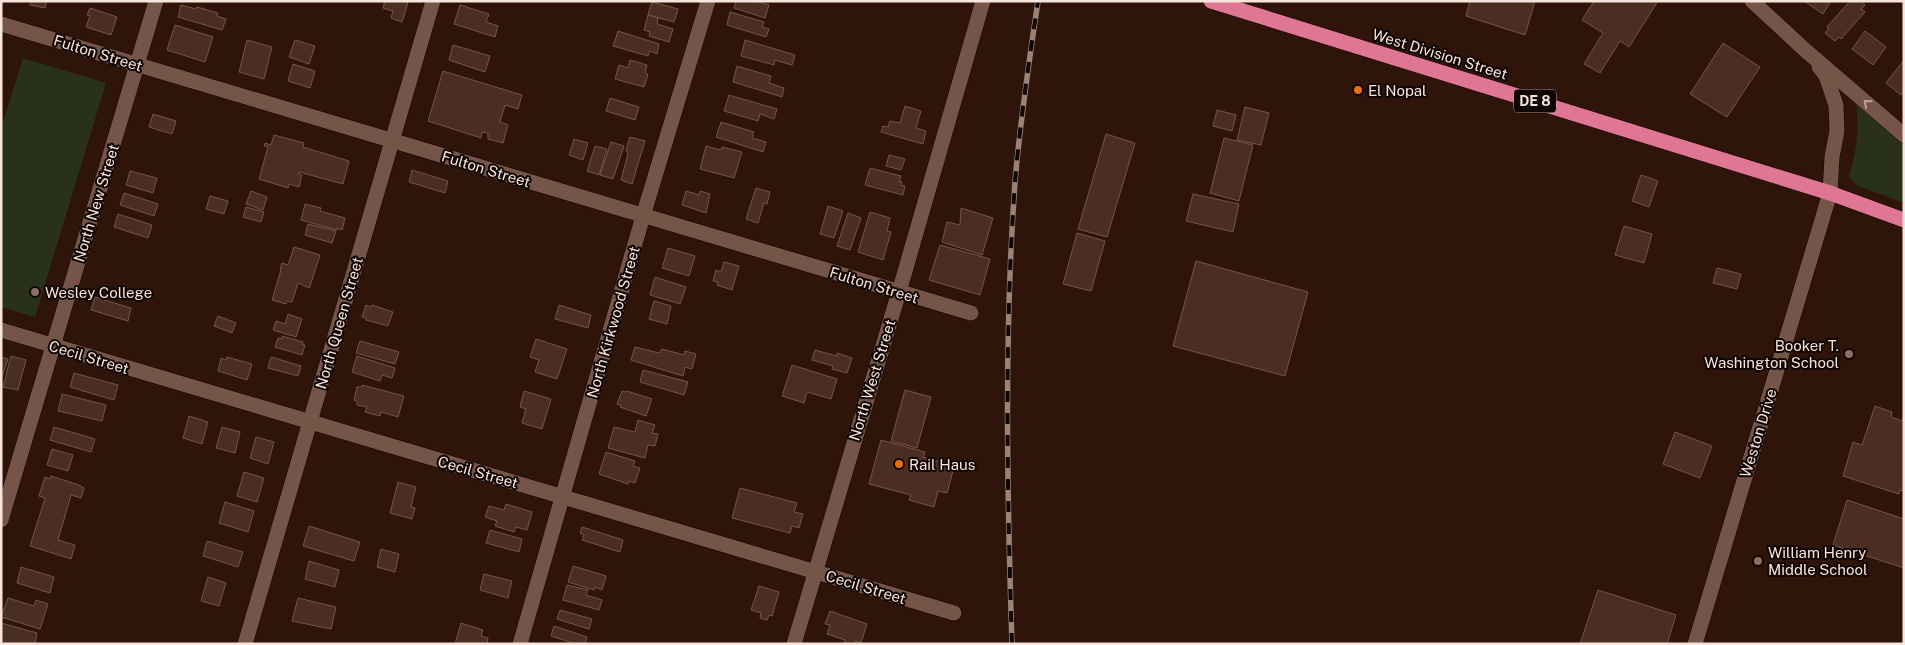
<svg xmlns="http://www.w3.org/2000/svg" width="1905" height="645" font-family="'Public Sans',sans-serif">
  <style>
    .green { fill: #2a311a }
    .building { fill: #4b2e22; stroke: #755548 }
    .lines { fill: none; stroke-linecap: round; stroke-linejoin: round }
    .street-casing { stroke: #160100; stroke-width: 16 }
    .secondary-casing { stroke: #160100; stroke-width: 16 }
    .highway-casing { stroke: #160100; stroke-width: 16 }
    .street { stroke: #755548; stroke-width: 15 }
    .secondary { stroke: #755548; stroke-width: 15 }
    .highway { stroke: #df7694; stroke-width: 15 }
    .rail-casing { stroke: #998379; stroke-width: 5.5 }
    .rail { stroke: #0f0502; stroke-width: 4; stroke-dasharray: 11; stroke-linecap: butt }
    .oneway { stroke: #bca499 }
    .food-dot { fill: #e8710a; stroke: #0f0502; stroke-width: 2 }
    .education-dot { fill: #8d6e63; stroke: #0f0502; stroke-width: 2 }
    .labels { text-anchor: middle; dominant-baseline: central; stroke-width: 4; stroke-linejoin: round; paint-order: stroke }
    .shield { fill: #0f0502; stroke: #b1a19b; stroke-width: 1 }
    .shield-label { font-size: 14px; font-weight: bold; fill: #f7e4dc }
    .street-label { font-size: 15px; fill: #f7e4dc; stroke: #0f0502 }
    .poi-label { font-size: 15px; fill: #f7e4dc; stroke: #0f0502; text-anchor: start }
  </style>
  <rect width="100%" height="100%" fill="#2f1409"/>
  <g class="green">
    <path d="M23,58L106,83L35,317L1,307V129Z"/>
    <path d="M1856,102L1904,145V203L1856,185L1849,176C1857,151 1859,128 1856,102Z"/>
  </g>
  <g class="building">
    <path d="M31,1H47L45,8L30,5Z"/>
    <path d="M385,1L408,2L402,22L391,18L393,11L383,8Z"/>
    <path d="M736,1H757L769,5L765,18L734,8Z"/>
    <path d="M1470,1H1535L1525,35L1466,16Z"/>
    <path d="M1594,1H1658L1629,47L1620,41L1600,73L1584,64L1603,33L1582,20Z"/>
    <path d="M1804,1H1831L1823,14Z"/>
    <path d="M1850,1H1860L1865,5L1861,9L1865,12L1841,39L1839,37L1835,41L1825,33L1829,28L1827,27Z"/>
    <path d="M652,2L678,9L674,22L648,15Z"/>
    <path d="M181,5L196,9L197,7L218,13L217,16L226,19L222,30L178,17Z"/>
    <path d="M460,5L489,14L486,22L498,26L495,37L454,24Z"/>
    <path d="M90,8L117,17L111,35L86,27L90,16L87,15Z"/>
    <path d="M730,12L764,22L762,27L769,29L766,37L727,25Z"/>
    <path d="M648,15L658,18L657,24L673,29L669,42L649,36L650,32L644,30Z"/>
    <path d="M175,25L213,37L205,62L167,50Z"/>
    <path d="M618,31L659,44L657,54L650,51L648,56L613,46Z"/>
    <path d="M1865,31L1886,47L1873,65L1852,49Z"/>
    <path d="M247,40L272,47L264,79L239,72Z"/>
    <path d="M295,40L315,46L309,64L289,57Z"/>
    <path d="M745,40L795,55L792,65L775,60L774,65L741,56Z"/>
    <path d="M1723,43L1760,67L1727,117L1690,94Z"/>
    <path d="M453,45L490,56L485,72L449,60Z"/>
    <path d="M630,60L647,65L645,73L648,74L644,87L615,79L619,65L628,68Z"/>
    <path d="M1904,60V91L1901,95L1886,83Z"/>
    <path d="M293,64L315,71L310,88L288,81Z"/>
    <path d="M737,66L771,76L769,83L784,88L782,97L733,82Z"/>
    <path d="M443,71L522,95L518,109L505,105L500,122L508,125L503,143L488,139V133L482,132L481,138L428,121Z"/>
    <path d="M729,95L777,109L774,119L760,114L758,121L724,111Z"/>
    <path d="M610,98L639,107L635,120L606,111Z"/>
    <path d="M905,106L921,111L916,128L926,131L923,144L881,132L883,126L888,127L890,121L900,123Z"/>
    <path d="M1245,107L1269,113L1261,145L1237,140Z"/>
    <path d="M1217,110L1236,115L1232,131L1213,126Z"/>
    <path d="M153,114L176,121L172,134L149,127Z"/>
    <path d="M721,122L754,132L752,138L766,142L763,152L716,137Z"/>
    <path d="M1106,134L1135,143L1107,237L1078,229Z"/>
    <path d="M274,135L304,143L303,147L349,161L343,184L299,172L298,174L302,175L299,187L289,184L288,188L259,179L268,147L264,146L265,143L271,145Z"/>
    <path d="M630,137L645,141L632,184L621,180L628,154L626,150Z"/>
    <path d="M1224,138L1253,145L1239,201L1210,193Z"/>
    <path d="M574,139L588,143L583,160L569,155Z"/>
    <path d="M611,142L624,146L613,179L600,175Z"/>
    <path d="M595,146L607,149L599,175L587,171Z"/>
    <path d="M706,146L721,150L722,147L742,152L734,178L700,169Z"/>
    <path d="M889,155L905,159L901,170L886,166Z"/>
    <path d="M870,168L901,176L899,181L902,182L901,185L905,186L903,195L865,185Z"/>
    <path d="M412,170L448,181L445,193L409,182Z"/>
    <path d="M130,171L157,178L153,193L126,185Z"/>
    <path d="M1641,175L1658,181L1649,207L1632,201Z"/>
    <path d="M756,188L770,192L767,204L764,203L758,223L746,219Z"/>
    <path d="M251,191L267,197L263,210L246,204Z"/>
    <path d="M686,191L699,195L700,191L710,194L706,213L682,205Z"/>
    <path d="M124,193L158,204L154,216L120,205Z"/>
    <path d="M1193,194L1239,204L1233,232L1186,221Z"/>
    <path d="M210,196L228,201L224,214L206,209Z"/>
    <path d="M305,204L321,208L320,211L345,218L342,230L337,228V230L301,220Z"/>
    <path d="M828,206L843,211L834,238L820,234Z"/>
    <path d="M246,207L264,212L261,222L243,217Z"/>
    <path d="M961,208L993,218L982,255L942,242L947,222L960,225Z"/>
    <path d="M870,212L890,218L887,231L891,232L883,260L858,252Z"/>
    <path d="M848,213L861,218L850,250L837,246Z"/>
    <path d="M118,214L152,225L148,238L114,227Z"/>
    <path d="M308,224L336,231L332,243L305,235Z"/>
    <path d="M1624,226L1652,234L1644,263L1615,255Z"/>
    <path d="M1077,233L1105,241L1091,291L1063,284Z"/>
    <path d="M940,245L990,259L980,295L929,280Z"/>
    <path d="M294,247L320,255L310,286L309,288L298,283L292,302L287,301L286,304L272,300L281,270H280L282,263L288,265Z"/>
    <path d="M668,248L695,256L689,276L662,268Z"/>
    <path d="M1196,261L1308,292L1285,376L1173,346Z"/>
    <path d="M724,262L739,266L732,290L717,285L718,282L713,281L716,270L721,272Z"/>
    <path d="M1717,268L1741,274L1737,289L1713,283Z"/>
    <path d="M655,277L686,287L680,304L650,295Z"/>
    <path d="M95,297L131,308L128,321L91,310Z"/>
    <path d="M654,301L671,306L667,324L649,319Z"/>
    <path d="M366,305L371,307L372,305L393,312L388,326L366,320V318L362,317Z"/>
    <path d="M559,305L591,315L588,328L555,319Z"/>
    <path d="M288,314L302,319L296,337L273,330L276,321L285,324Z"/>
    <path d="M218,316L236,323L232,333L214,326Z"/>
    <path d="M282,336L303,342L302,345H305L302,355L275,347L278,338L282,339Z"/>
    <path d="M536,339L567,349L557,379L535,372L539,360L530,357Z"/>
    <path d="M360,341L399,352L395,364L356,353Z"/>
    <path d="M635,347L659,353L662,349L684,355L685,351L696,354L692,369L685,367L683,376L631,360Z"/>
    <path d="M815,350L837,356V353L852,358L847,373L832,369L833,366L812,360Z"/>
    <path d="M11,356L26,360L18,390L3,387Z"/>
    <path d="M357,356L395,368L392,378L382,375L380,381L352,372Z"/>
    <path d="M1,357L8,359L1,380Z"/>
    <path d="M227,357L252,364L247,380L218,371L221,358L226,360Z"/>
    <path d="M271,357L301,366L298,376L268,368Z"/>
    <path d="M792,365L837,379L831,399L807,392L804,403L782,396Z"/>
    <path d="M643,370L688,382L684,395L640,382Z"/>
    <path d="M74,373L118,385L114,400L70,387Z"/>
    <path d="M362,385L404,396L398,417L381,412L380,416L365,412L367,407L357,405V401L354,400L357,387H362Z"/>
    <path d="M905,390L931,397L917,448L891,441Z"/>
    <path d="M524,391L551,399L542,429L522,423L526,409L520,407Z"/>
    <path d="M622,391L626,392L627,391L652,399L646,416L620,407L621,405L617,404Z"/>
    <path d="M62,394L106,405L102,421L58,411Z"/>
    <path d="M1875,406L1892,412L1891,417L1902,421L1904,415V491L1900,490L1899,494L1843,476L1853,442L1862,445Z"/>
    <path d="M189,416L208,422L202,444L183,438Z"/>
    <path d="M638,420L655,425L652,433L658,434L655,446L648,445L645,458L608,448L614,427L635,432Z"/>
    <path d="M54,427L95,439L91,452L50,440Z"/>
    <path d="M222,427L240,432L235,453L216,448Z"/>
    <path d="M1675,432L1712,446L1700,478L1663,464Z"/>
    <path d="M256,437L274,442L268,464L250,458Z"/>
    <path d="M881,440L925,452L923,457L945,463L944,468L953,471L947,493L938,491L934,507L909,500L911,495L869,484Z"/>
    <path d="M52,449L73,455L68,471L47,465Z"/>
    <path d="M606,452L635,461L633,466L640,468L635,483L629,481L628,484L599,474Z"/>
    <path d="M244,472L264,478L257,502L237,496Z"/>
    <path d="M51,476L79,485L84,488L81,498L71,495L58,540L75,545L71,559L30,546L45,498L39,496L45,477L50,479Z"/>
    <path d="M398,482L416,487L411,507L415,508L412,519L390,513Z"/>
    <path d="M740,488L797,503L794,512L803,514L799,528L792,526L790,533L732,518Z"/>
    <path d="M1847,500L1904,519V568L1833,545Z"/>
    <path d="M225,502L254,511L248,532L219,523Z"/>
    <path d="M506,504L532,512L527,530L516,527L514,532L495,526L497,521L485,517L489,506L504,510Z"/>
    <path d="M309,526L360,542L354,561L303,546Z"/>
    <path d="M582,527L623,540L620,552L582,540L584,535L580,533Z"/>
    <path d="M490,530L522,539L519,552L486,543Z"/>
    <path d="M207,541L243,552L238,567L203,556Z"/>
    <path d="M381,549L399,554L395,572L377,567Z"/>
    <path d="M309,561L339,570L335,587L305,579Z"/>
    <path d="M573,566L606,576L602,590L595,587L594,590L568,582Z"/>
    <path d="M21,567L54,577L50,593L17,583Z"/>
    <path d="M484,574L512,581L508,598L480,590Z"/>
    <path d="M208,577L226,583L219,606L201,601Z"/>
    <path d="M567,585L588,590L586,595L602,600L599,610L563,600Z"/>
    <path d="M759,586L779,592L772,616L769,615L767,620L760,618L761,613L751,610Z"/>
    <path d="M1598,590L1676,615L1667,644H1580Z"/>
    <path d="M8,598L34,606L36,600L48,604L40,629L1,617Z"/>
    <path d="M298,598L336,607L331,629L292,621Z"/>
    <path d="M560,610L592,619L589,629L557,619Z"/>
    <path d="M830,611L867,624L861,643L855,641L854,644H848L844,643L845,640L827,634L830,625L825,624Z"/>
    <path d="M1,623L37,633L35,644H1Z"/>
    <path d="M461,623L483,630L481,636L488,638L487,644H455Z"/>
    <path d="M554,626L587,637L585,644H576L551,636Z"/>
  </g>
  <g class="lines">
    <g class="street-casing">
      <g id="street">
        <path d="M1,24L971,313"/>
        <path d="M1,330L954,613"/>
        <path d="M1,520L156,1"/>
        <path d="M245,644L433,1"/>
        <path d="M520,644L643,216L708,1"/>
        <path d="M794,644L899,292L983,1"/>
        <path d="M1695,644L1830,193"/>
      </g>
    </g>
    <g class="secondary-casing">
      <g id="secondary">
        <path d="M1752,1L1805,50L1904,135"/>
        <path d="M1819,67L1826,76L1836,105L1837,131L1832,157L1830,193"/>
      </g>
    </g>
    <g class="highway-casing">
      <path id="highway" d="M1211,1L1830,193L1904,220"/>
    </g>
    <use href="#street" class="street"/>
    <use href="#secondary" class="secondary"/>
    <use href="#highway" class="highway"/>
    <g class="rail-casing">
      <path id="rail" d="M1012,644C1007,490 1004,335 1015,182C1020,122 1029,61 1038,1"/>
    </g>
    <use href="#rail" class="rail"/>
  </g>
  <defs><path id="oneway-chevron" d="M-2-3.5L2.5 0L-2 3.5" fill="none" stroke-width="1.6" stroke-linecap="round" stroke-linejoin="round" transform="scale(1.25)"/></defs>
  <use class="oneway" href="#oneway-chevron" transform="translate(1867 103) rotate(-140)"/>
  <g class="food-dot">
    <circle cx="1358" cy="90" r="5"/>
    <circle cx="899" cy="464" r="5"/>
  </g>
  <g class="education-dot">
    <circle cx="35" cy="292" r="5"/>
    <circle cx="1849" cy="354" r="5"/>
    <circle cx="1758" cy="561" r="5"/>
  </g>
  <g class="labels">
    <rect class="shield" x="1514" y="89.5" width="42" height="23" rx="4"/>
    <g class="shield-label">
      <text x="1535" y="101">DE 8</text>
    </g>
    <g class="street-label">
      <text transform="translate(98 53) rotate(17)">Fulton Street</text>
      <text transform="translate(1440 54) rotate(17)">West Division Street</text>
      <text transform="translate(486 169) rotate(17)">Fulton Street</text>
      <text transform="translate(96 203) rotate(-73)">North New Street</text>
      <text transform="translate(874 285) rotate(17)">Fulton Street</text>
      <text transform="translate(613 322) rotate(-74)">North Kirkwood Street</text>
      <text transform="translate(339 323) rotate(-74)">North Queen Street</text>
      <text transform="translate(89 357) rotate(17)">Cecil Street</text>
      <text transform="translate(872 380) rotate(-73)">North West Street</text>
      <text transform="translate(1758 433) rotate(-73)">Weston Drive</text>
      <text transform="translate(478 472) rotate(16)">Cecil Street</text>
      <text transform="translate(866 587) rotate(17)">Cecil Street</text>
    </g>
    <g class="poi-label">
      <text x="1368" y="90">El Nopal</text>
      <text x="45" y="292">Wesley College</text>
      <text x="1839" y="345" text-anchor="end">Booker T.<tspan x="1839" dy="17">Washington School</tspan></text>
      <text x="909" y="464">Rail Haus</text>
      <text x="1768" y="552">William Henry<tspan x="1768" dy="17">Middle School</tspan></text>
    </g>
  </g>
  <rect width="1905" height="645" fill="none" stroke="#f7e4dc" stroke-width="5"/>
</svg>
